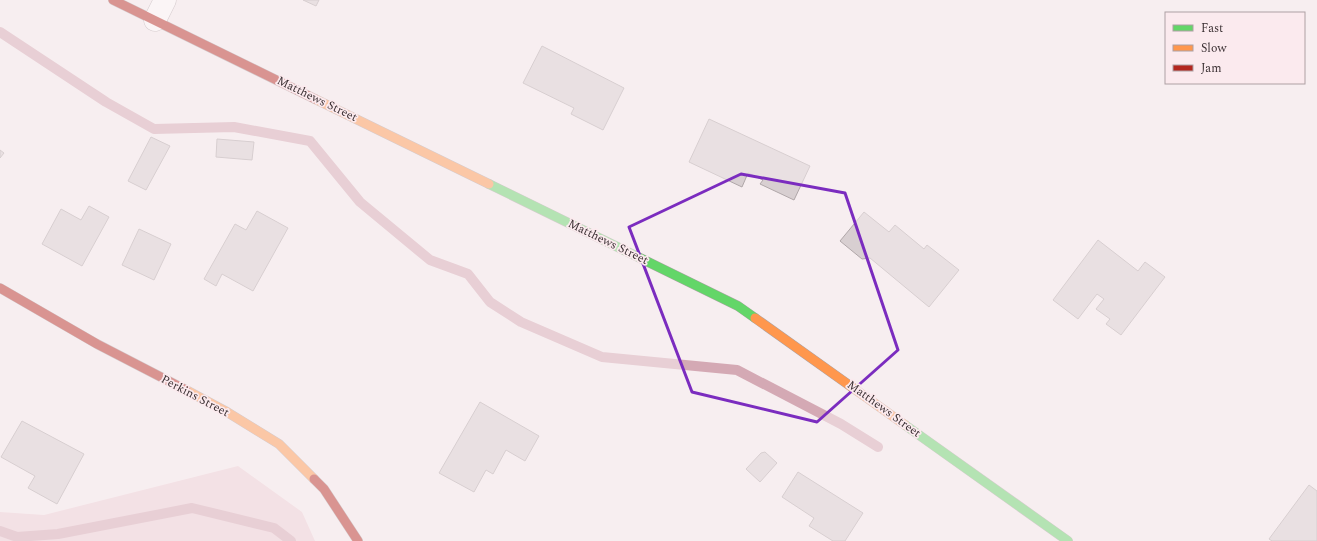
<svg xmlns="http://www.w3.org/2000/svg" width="1317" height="541" font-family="Spectral,serif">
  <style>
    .green { fill: #eed0d7 }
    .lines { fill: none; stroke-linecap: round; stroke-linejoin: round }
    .stream { stroke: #d4a9b4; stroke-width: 10 }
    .building { fill: #d8cfd1; stroke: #b0a7a9 }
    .street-casing { stroke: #aca3a5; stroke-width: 23 }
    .fast-casing { stroke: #aca3a5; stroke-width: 10 }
    .slow-casing { stroke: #aca3a5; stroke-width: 10 }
    .jam-casing { stroke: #aca3a5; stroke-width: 10 }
    .street { stroke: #fefcfd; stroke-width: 22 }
    .fast { stroke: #63d668; stroke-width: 9 }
    .slow { stroke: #ff974d; stroke-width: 9 }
    .jam { stroke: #b3261e; stroke-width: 9 }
    .marked { fill: none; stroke: #7b2cbf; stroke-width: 3; stroke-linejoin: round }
    .labels { text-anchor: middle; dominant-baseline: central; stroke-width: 3.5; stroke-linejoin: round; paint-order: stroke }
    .street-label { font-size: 12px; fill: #3b3033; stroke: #fbeaee }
  </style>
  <rect width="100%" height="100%" fill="#f7eef0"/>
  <path class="green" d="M238,466L302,512L315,541H0V512L44,515Z"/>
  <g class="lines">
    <g class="stream">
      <path d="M0,32L106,102L154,129L234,127L310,141L360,202L430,260L468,274L490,302L521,322L602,357L737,370L841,424L878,447"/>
      <path d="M0,531L17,537L58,534L192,508L274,528L291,541"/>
    </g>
  </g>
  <g class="building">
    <path d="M303,0H319L316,6Z"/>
    <path d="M542,46L624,88L603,130L571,114L574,108L523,83Z"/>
    <path d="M709,119L810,166L794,200L760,184L763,180L748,173L742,187L689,162Z"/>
    <path d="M151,137L170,146L146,190L128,181Z"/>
    <path d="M217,139L254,142L252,160L216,157Z"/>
    <path d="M0,150L4,153L0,158Z"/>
    <path d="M89,206L109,217L82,266L42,244L61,209L81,220Z"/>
    <path d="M257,211L288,228L253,291L222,274L216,286L204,279L235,224L246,230Z"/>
    <path d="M864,212L889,232L895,225L924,249L927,245L959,270L929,307L870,258L862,259L840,241Z"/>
    <path d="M139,229L171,244L154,280L122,265Z"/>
    <path d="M1098,240L1138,271L1145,262L1165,277L1121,335L1106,324L1110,319L1096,309L1104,299L1097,294L1078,319L1053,300Z"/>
    <path d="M480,402L539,436L525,461L506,450L493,474L486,470L474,492L439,473Z"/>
    <path d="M22,421L84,454L57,504L28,488L35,476L1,457Z"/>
    <path d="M765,452L777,463L760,482L746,469L761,453Z"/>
    <path d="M798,472L863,513L845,541H833L809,526L814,518L782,497Z"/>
    <path d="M1309,485L1317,491V541H1272L1269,539Z"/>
  </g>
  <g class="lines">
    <g class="street-casing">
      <path id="street" d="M155,20L165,0"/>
    </g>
    <g class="fast-casing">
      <g id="fast">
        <path d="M489,184L738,306L755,318"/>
        <path d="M905,425L1068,541"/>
      </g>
    </g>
    <g class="slow-casing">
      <g id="slow">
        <path d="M315,99L489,184"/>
        <path d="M755,318L905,425"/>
        <path d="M186,390L227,412L279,444L314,479"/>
      </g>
    </g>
    <g class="jam-casing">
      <g id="jam">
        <path d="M113,0L315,99"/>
        <path d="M0,288L97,344L186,390"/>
        <path d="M314,479L324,489L358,541"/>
      </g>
    </g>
    <use href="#street" class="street"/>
    <use href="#fast" class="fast"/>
    <use href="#slow" class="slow"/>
    <use href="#jam" class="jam"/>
  </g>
  <path d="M0 0H1317V541H0ZM741,174L845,193L898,350L817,422L692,392L629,227Z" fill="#f7eef0" fill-opacity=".55" fill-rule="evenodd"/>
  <path class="marked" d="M741,174L845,193L898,350L817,422L692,392L629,227Z"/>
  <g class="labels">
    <g class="street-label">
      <text transform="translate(317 99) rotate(26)">Matthews Street</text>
      <text transform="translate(608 242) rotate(26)">Matthews Street</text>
      <text transform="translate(195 396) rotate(28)">Perkins Street</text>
      <text transform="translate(884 409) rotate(36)">Matthews Street</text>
    </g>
  </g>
  <rect x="1165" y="12" width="140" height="72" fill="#fbeaee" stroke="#aea0a3"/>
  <rect x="1173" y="25" width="20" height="6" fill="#63d668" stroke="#aea0a3"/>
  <text x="1201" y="32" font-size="12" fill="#3b3033">Fast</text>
  <rect x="1173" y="45" width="20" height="6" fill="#ff974d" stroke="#aea0a3"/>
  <text x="1201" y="52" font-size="12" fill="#3b3033">Slow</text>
  <rect x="1173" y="65" width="20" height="6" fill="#b3261e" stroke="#aea0a3"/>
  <text x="1201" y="72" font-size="12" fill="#3b3033">Jam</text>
</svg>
